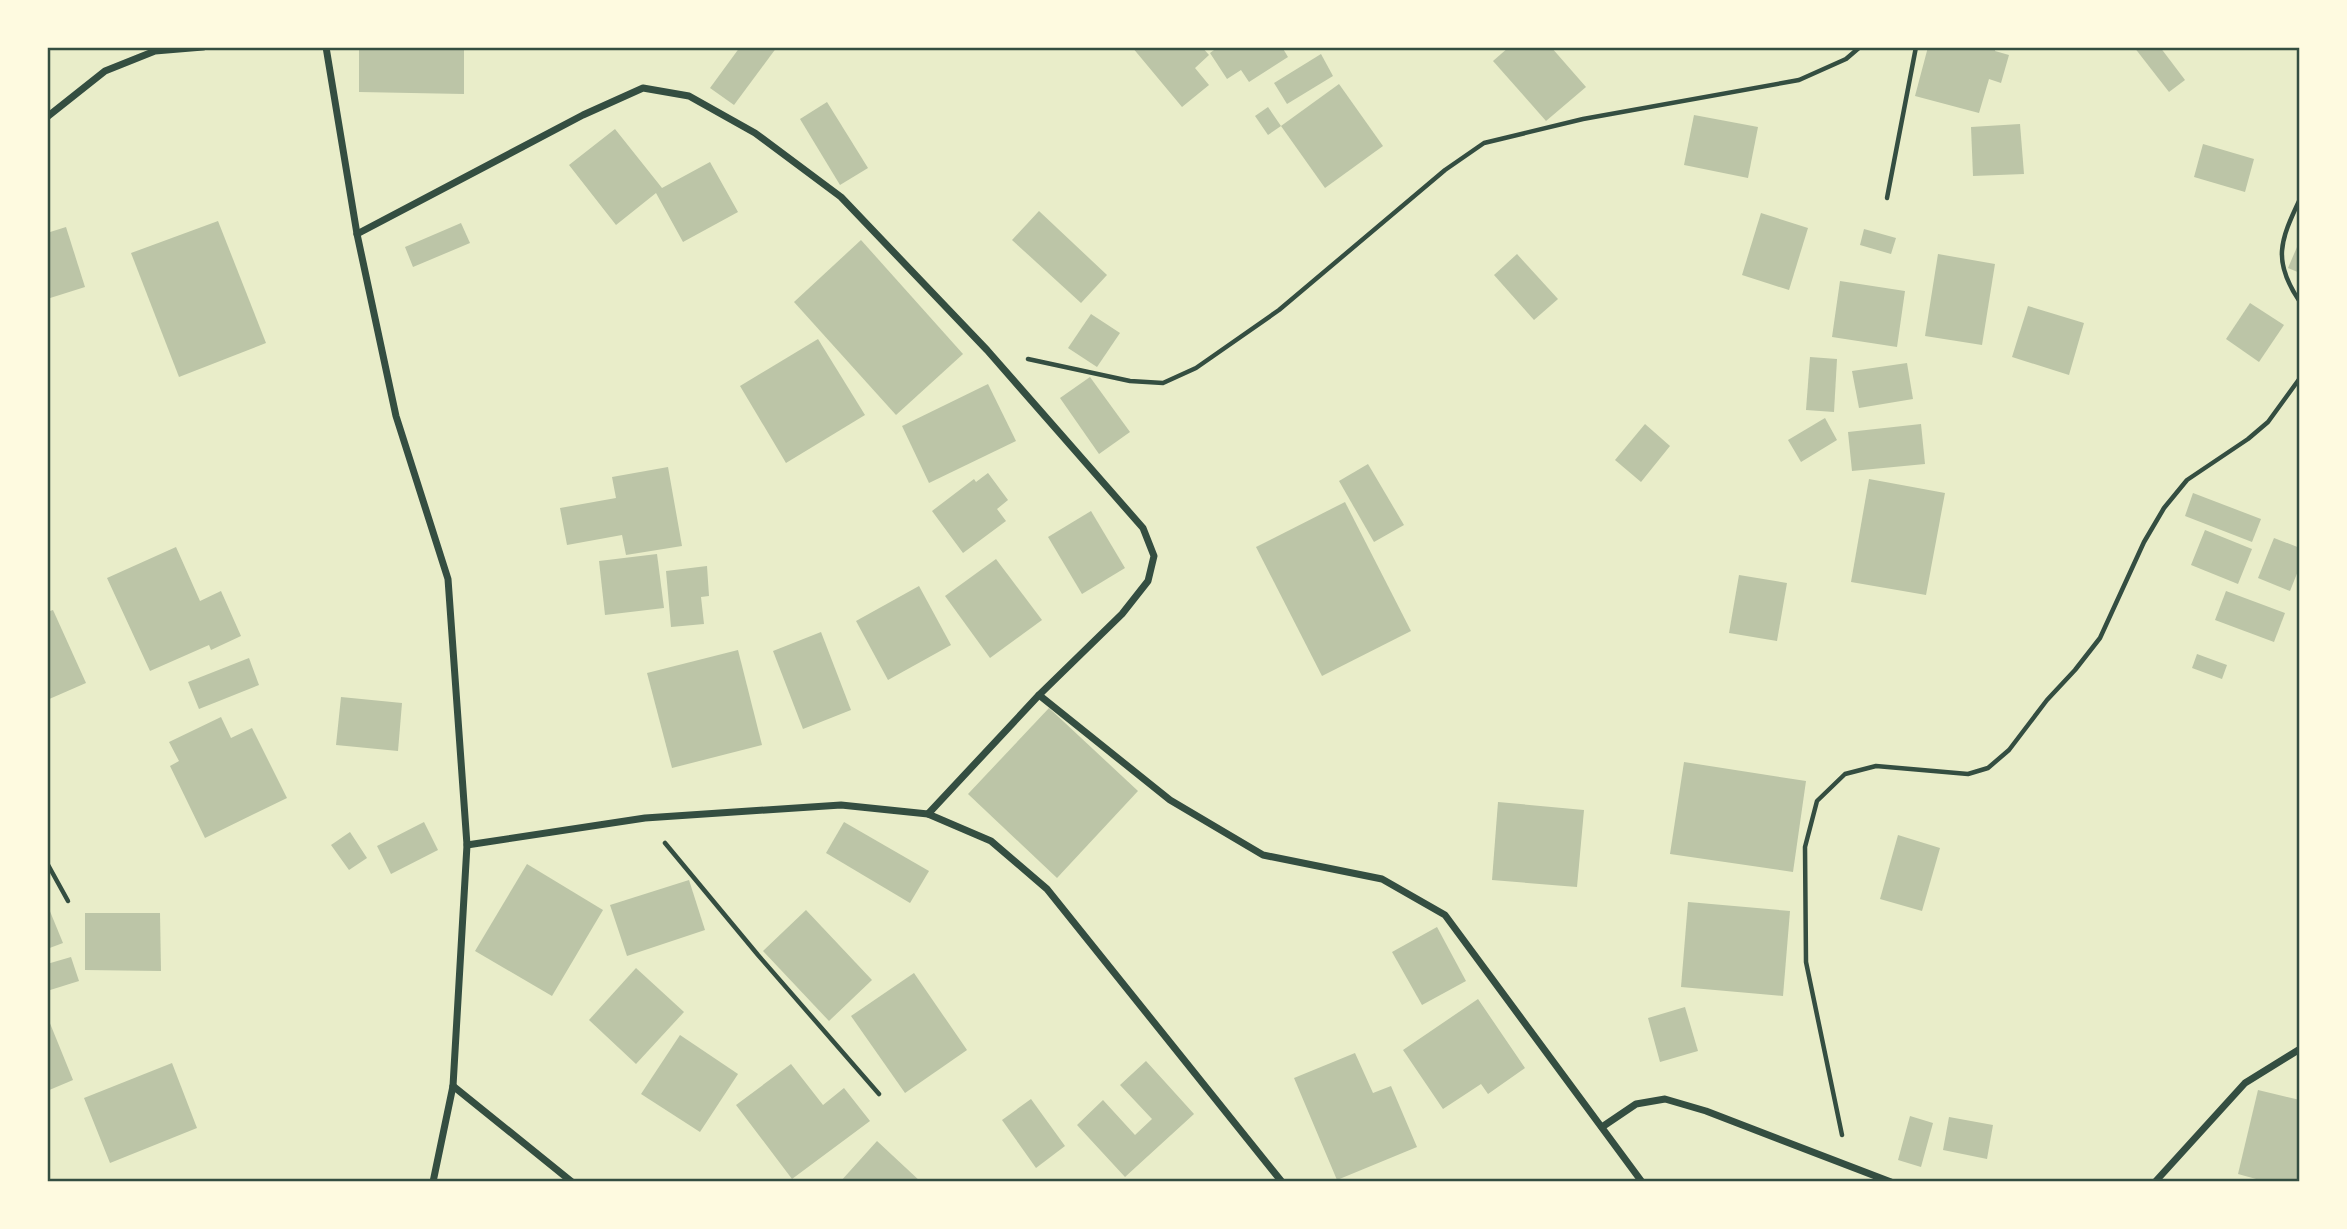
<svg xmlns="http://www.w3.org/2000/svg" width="2347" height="1229" font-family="'Golos Text',sans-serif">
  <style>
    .building { fill: #bcc5a7 }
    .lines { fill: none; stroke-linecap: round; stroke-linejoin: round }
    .path { stroke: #344e41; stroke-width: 4.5 }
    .minor { stroke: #344e41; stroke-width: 7 }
    .neatline { fill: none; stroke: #344e41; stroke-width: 2.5 }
  </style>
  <rect width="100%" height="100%" fill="#e9edc9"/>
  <g class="building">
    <path d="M359,47H464V94L359,92Z"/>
    <path d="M740,47H777L734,105L710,88Z"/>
    <path d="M1132,47H1202L1209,55L1195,68L1209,85L1182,107Z"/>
    <path d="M1218,47H1282L1288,57L1249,82L1241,70L1227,79L1210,53Z"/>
    <path d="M1509,47H1551L1586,87L1546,121L1493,61Z"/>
    <path d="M1928,47H1996L1995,51L2009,55L2001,83L1989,79L1979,113L1915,96Z"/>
    <path d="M2134,47H2160L2185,80L2169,92Z"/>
    <path d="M1321,54L1333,76L1287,104L1274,83Z"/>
    <path d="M1339,84L1383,146L1325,188L1281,126Z"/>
    <path d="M827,102L868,168L840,185L800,119Z"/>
    <path d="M1268,107L1281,126L1268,135L1255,116Z"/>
    <path d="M1694,115L1758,127L1748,178L1684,165Z"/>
    <path d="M2020,124L2024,174L1973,176L1971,127Z"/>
    <path d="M615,129L662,188L710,162L738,212L683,242L656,193L616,225L569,165Z"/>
    <path d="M2203,144L2254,159L2245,192L2194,177Z"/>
    <path d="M1039,211L1107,275L1081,303L1012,240Z"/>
    <path d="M1761,213L1808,228L1789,290L1742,275Z"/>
    <path d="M218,221L266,343L179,377L131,253Z"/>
    <path d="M461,223L470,243L413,267L405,247Z"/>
    <path d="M66,227L85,287L47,299V233Z"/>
    <path d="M1864,229L1896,238L1891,254L1860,245Z"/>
    <path d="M861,240L963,354L896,415L794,302Z"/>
    <path d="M2300,240V273L2288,268Z"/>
    <path d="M1517,254L1558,299L1534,320L1494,275Z"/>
    <path d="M1938,254L1995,264L1982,345L1925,336Z"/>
    <path d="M1840,281L1905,291L1897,347L1832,337Z"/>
    <path d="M2250,303L2284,325L2259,362L2226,339Z"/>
    <path d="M2028,306L2084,323L2069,375L2012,357Z"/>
    <path d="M1091,314L1120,333L1097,367L1068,348Z"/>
    <path d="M818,339L865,415L786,463L740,386Z"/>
    <path d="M1810,357L1837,359L1834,412L1806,410Z"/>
    <path d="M1907,363L1913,399L1859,408L1852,371Z"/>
    <path d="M1090,377L1130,432L1099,454L1060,398Z"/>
    <path d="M988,384L1016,441L929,483L902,426Z"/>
    <path d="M1825,418L1837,440L1801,462L1788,440Z"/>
    <path d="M1645,424L1670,446L1641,482L1615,460Z"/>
    <path d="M1921,424L1925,464L1852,471L1848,432Z"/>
    <path d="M1368,464L1404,525L1374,542L1339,481Z"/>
    <path d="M668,467L682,546L626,555L622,535L567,545L560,508L616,498L612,477Z"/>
    <path d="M988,473L1008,500L997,509L1006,521L963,553L932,511L974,479L976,482Z"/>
    <path d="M1869,479L1945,493L1926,595L1851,582Z"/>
    <path d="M2193,493L2261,519L2252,542L2185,516Z"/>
    <path d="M1345,502L1411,631L1322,676L1256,547Z"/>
    <path d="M1091,511L1125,568L1082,594L1048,537Z"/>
    <path d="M2205,530L2252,549L2238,584L2191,565Z"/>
    <path d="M2274,538L2300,548V566L2290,591L2258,578Z"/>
    <path d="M176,547L200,601L221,591L241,636L211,650L209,645L150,671L107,578Z"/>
    <path d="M657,554L664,608L605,615L599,561Z"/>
    <path d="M996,559L1042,620L990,658L945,596Z"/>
    <path d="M707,566L709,596L701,597L704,624L671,627L666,571Z"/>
    <path d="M1739,575L1787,583L1777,641L1729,633Z"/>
    <path d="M919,586L951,645L888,680L856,621Z"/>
    <path d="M2226,591L2285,613L2274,642L2215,620Z"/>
    <path d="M53,610L86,683L47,700V612Z"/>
    <path d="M821,632L851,710L803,729L773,651Z"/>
    <path d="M738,650L762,745L672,768L647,673Z"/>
    <path d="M2197,654L2227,665L2222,679L2192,668Z"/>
    <path d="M249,658L259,685L199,709L188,682Z"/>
    <path d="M341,697L402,703L398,751L336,745Z"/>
    <path d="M1049,708L1138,791L1057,878L968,794Z"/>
    <path d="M221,717L231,738L252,728L287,798L205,838L170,766L179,761L169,742Z"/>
    <path d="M1684,762L1806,781L1793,872L1670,854Z"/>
    <path d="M1498,802L1584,810L1577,887L1492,880Z"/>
    <path d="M424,822L438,850L391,874L377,846Z"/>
    <path d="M844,822L929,871L910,903L826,853Z"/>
    <path d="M350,832L367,858L349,870L331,845Z"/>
    <path d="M1898,835L1940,848L1922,911L1880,899Z"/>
    <path d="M527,864L603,910L552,996L475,951Z"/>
    <path d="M689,880L705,930L627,956L610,905Z"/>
    <path d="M1688,902L1790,911L1783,996L1681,987Z"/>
    <path d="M47,904L63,943L47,949Z"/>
    <path d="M806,910L872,980L829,1021L763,951Z"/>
    <path d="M85,913H160L161,971L85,970Z"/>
    <path d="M1437,927L1466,981L1422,1005L1392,952Z"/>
    <path d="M71,957L79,981L47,991V964Z"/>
    <path d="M636,968L684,1012L636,1064L589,1020Z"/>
    <path d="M914,973L967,1050L905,1093L851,1016Z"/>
    <path d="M1478,999L1525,1068L1488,1094L1481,1084L1443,1109L1403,1050Z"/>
    <path d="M1685,1007L1698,1051L1660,1062L1648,1018Z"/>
    <path d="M47,1016L73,1080L47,1091Z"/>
    <path d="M680,1035L738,1074L700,1132L641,1094Z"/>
    <path d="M1355,1053L1373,1093L1391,1086L1417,1147L1337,1180L1294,1078Z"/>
    <path d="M1146,1061L1194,1114L1125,1177L1077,1125L1103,1100L1135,1135L1152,1119L1120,1085Z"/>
    <path d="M172,1063L197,1128L110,1163L84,1098Z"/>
    <path d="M791,1064L823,1105L844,1088L870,1121L792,1179L736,1105Z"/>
    <path d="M2258,1090L2300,1100V1182H2267L2238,1174Z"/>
    <path d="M1031,1099L1065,1146L1036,1168L1002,1120Z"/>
    <path d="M1910,1116L1933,1123L1921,1167L1898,1160Z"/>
    <path d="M1949,1117L1993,1125L1987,1159L1943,1150Z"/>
    <path d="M877,1141L921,1182H840Z"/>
  </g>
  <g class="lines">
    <g class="path">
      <path d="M1887,198L1916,47"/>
      <path d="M2300,199C2280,241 2272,261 2300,302"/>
      <path d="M1028,359L1130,381L1163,383L1196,368L1279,310L1445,170L1484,143L1583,119L1799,80L1846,59L1860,47"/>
      <path d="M665,843L758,955L879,1094"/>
      <path d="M47,863L68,901"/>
      <path d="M1842,1135L1806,962L1805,847L1817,801L1845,774L1876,766L1968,774L1988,768L2009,750L2047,700L2075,670L2100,638L2144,542L2164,508L2187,480L2248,439L2268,422L2300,378"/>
    </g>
    <g class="minor">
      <path d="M326,47L357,234L396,416L448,579L467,845L453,1086L433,1182"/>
      <path d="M47,117L105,71L155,51L203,47"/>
      <path d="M357,234L583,115L643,88L689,96L755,133L841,197L987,350L1143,528L1154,556L1148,581L1122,614L1039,695L928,814"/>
      <path d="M1039,695L1170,800L1263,855L1382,879L1445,915L1642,1182"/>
      <path d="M467,845L645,818L841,805L928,814L991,841L1047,889L1282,1182"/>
      <path d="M453,1086L572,1182"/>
      <path d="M1602,1127L1636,1104L1665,1099L1706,1111L1891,1182"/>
      <path d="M2155,1182L2245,1083L2300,1049"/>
    </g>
  </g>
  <rect width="2347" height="1229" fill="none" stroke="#fefae0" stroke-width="98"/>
  <rect x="49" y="49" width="2249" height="1131" class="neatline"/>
</svg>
